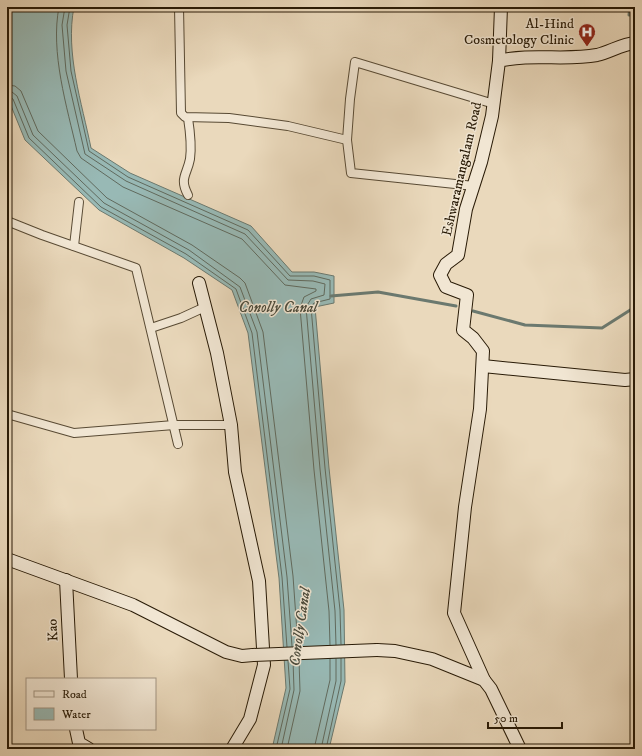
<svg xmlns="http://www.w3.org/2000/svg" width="642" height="756" font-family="'IM FELL DW Pica',serif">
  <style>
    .water { fill: #98b9b5; stroke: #6b796f }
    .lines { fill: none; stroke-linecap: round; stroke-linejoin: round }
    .shore { stroke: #606a5e; stroke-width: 1 }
    .stream { stroke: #6b796f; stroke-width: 3 }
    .street-casing { stroke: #584a34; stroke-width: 10 }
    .secondary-casing { stroke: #281a06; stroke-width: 14 }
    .street { stroke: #f1e6d3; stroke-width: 8 }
    .secondary { stroke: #f1e6d3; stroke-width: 12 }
    .secondary-bridge-casing { stroke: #281a06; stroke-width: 14; stroke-linecap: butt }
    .secondary-bridge { stroke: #f1e6d3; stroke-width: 12 }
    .labels { text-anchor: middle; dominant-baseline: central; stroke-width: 3; stroke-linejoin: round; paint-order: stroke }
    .poi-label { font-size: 14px; fill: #281a06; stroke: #f1e6d3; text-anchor: end }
    .street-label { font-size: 14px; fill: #281a06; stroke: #f1e6d3 }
    .water-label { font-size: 15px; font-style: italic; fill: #4a4a3b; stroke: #f1e6d3 }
  </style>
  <rect width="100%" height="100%" fill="#ead9bc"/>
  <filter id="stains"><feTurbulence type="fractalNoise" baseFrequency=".005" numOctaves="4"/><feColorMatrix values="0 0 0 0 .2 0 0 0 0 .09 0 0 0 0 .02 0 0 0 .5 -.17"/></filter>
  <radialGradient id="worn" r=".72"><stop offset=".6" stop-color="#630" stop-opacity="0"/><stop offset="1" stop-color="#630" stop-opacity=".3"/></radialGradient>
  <path class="water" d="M8,7H74C65,53 82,103 91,148L130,173L251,226L292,272H314L334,276V303L315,307L329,468L344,610L345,682L329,749H272L286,688L279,578L248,333L232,290L184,258L99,210L25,140L7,96Z"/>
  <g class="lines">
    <g class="shore">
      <path d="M59,7C50,52 67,107 77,151L81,158L123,187L242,239L285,285L316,289V291L304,297L300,308L314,470L329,611L330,645"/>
      <path d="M65,7L62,25L66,71L85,154L126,181L245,234L288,280L313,281L325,284L324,295L311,299L306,307L320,469L335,611L336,645"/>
      <path d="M70,7L67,25L71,71L89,151L128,177L248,230L290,276H314L330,280V299L314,303L311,307L325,468L340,610L341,644"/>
      <path d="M7,85L15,86L21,91L38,131L107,198L192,245L240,278L245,283L263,332L293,576L298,646"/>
      <path d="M7,91L12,92L17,96L33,135L104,203L189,250L240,287L257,332L287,577L292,646"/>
      <path d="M7,96L13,99L29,138L101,207L186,254L236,289L252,333L282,577L287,647"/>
      <path d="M276,749L290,689L288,661"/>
      <path d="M281,749L294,690L293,660"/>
      <path d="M287,749L300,691L299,660"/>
      <path d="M314,749L330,680V659"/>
      <path d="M321,749L336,681V659"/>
      <path d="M326,749L341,681V658"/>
    </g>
    <g class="stream">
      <path d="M630,7L629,15H635"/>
      <path d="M331,296L378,292L456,306"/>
      <path d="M473,311L525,325L602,328L635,307"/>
    </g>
    <g class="street-casing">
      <g id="street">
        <path d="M179,7L181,113L185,117L229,118L288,126L347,140L350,99L355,62L494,104"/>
        <path d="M188,118C190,131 192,145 190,159C187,175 179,178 188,195"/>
        <path d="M347,140L351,173L474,186"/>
        <path d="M7,221L42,235L136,268L178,444"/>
        <path d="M74,246L79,202"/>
        <path d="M151,328L181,318L205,307"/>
        <path d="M7,414L74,433L174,425H231"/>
      </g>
    </g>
    <g class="secondary-casing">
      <g id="secondary">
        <path d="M499,61L501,7"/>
        <path d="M199,283L217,353L231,425L235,472L259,581L264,665L250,719L232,749"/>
        <path d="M483,366L625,380L635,379"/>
        <path d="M7,559L133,605L226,652L242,656L253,655"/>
        <path d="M66,580L71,679"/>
        <path d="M377,650L395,651L432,659L484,680L491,689L520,749"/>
        <path d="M484,680L454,613L465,507L480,409L483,351L473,338L463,330L467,295L446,287L440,275L446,264L458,255L466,209L481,162L492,116L499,61C531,53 565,61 597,55C610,52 622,44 635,43"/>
        <path d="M76,729L79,743L89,749"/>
      </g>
    </g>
    <use href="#street" class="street"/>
    <use href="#secondary" class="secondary"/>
    <g class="secondary-bridge-casing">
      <path id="secondary-bridge" d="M253,655L377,650"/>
    </g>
    <use href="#secondary-bridge" class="secondary-bridge"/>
  </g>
  <defs>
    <g id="hospital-pin" transform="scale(0.9)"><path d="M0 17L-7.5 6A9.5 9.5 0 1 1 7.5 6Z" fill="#8f2418" stroke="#f1e6d3"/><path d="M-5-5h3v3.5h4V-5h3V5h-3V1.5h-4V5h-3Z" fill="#fff"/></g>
  </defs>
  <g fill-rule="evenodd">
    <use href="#hospital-pin" x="587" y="32"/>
  </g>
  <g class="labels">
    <g class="poi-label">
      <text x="574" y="24">Al-Hind<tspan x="574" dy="16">Cosmetology Clinic</tspan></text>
    </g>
    <g class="street-label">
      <text transform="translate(462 169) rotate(-77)">Eshwaramangalam Road</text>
      <text transform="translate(53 630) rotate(-92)">Kao</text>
    </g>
    <g class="water-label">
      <text x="278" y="307">Conolly Canal</text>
      <text transform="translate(300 627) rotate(-82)">Conolly Canal</text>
    </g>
  </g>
  <rect width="642" height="756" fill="none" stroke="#ead9bc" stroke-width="24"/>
  <rect x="8" y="8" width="626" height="740" fill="none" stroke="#281a06" stroke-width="2"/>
  <rect x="12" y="12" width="618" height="732" fill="none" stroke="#281a06"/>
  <rect x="26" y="678" width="130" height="52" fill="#f1e6d3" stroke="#a19481"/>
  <rect x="34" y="691" width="20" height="6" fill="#f1e6d3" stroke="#a19481"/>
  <text x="62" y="698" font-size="12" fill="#281a06">Road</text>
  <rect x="34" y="708" width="20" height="12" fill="#98b9b5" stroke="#a19481"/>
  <text x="62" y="718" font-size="12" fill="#281a06">Water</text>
  <path d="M488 722v6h74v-6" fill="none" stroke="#281a06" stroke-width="2"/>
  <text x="494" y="722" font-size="12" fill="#281a06" stroke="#f1e6d3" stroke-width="3" paint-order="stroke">50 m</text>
  <rect width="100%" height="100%" filter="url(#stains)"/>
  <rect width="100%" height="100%" fill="url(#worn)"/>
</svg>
